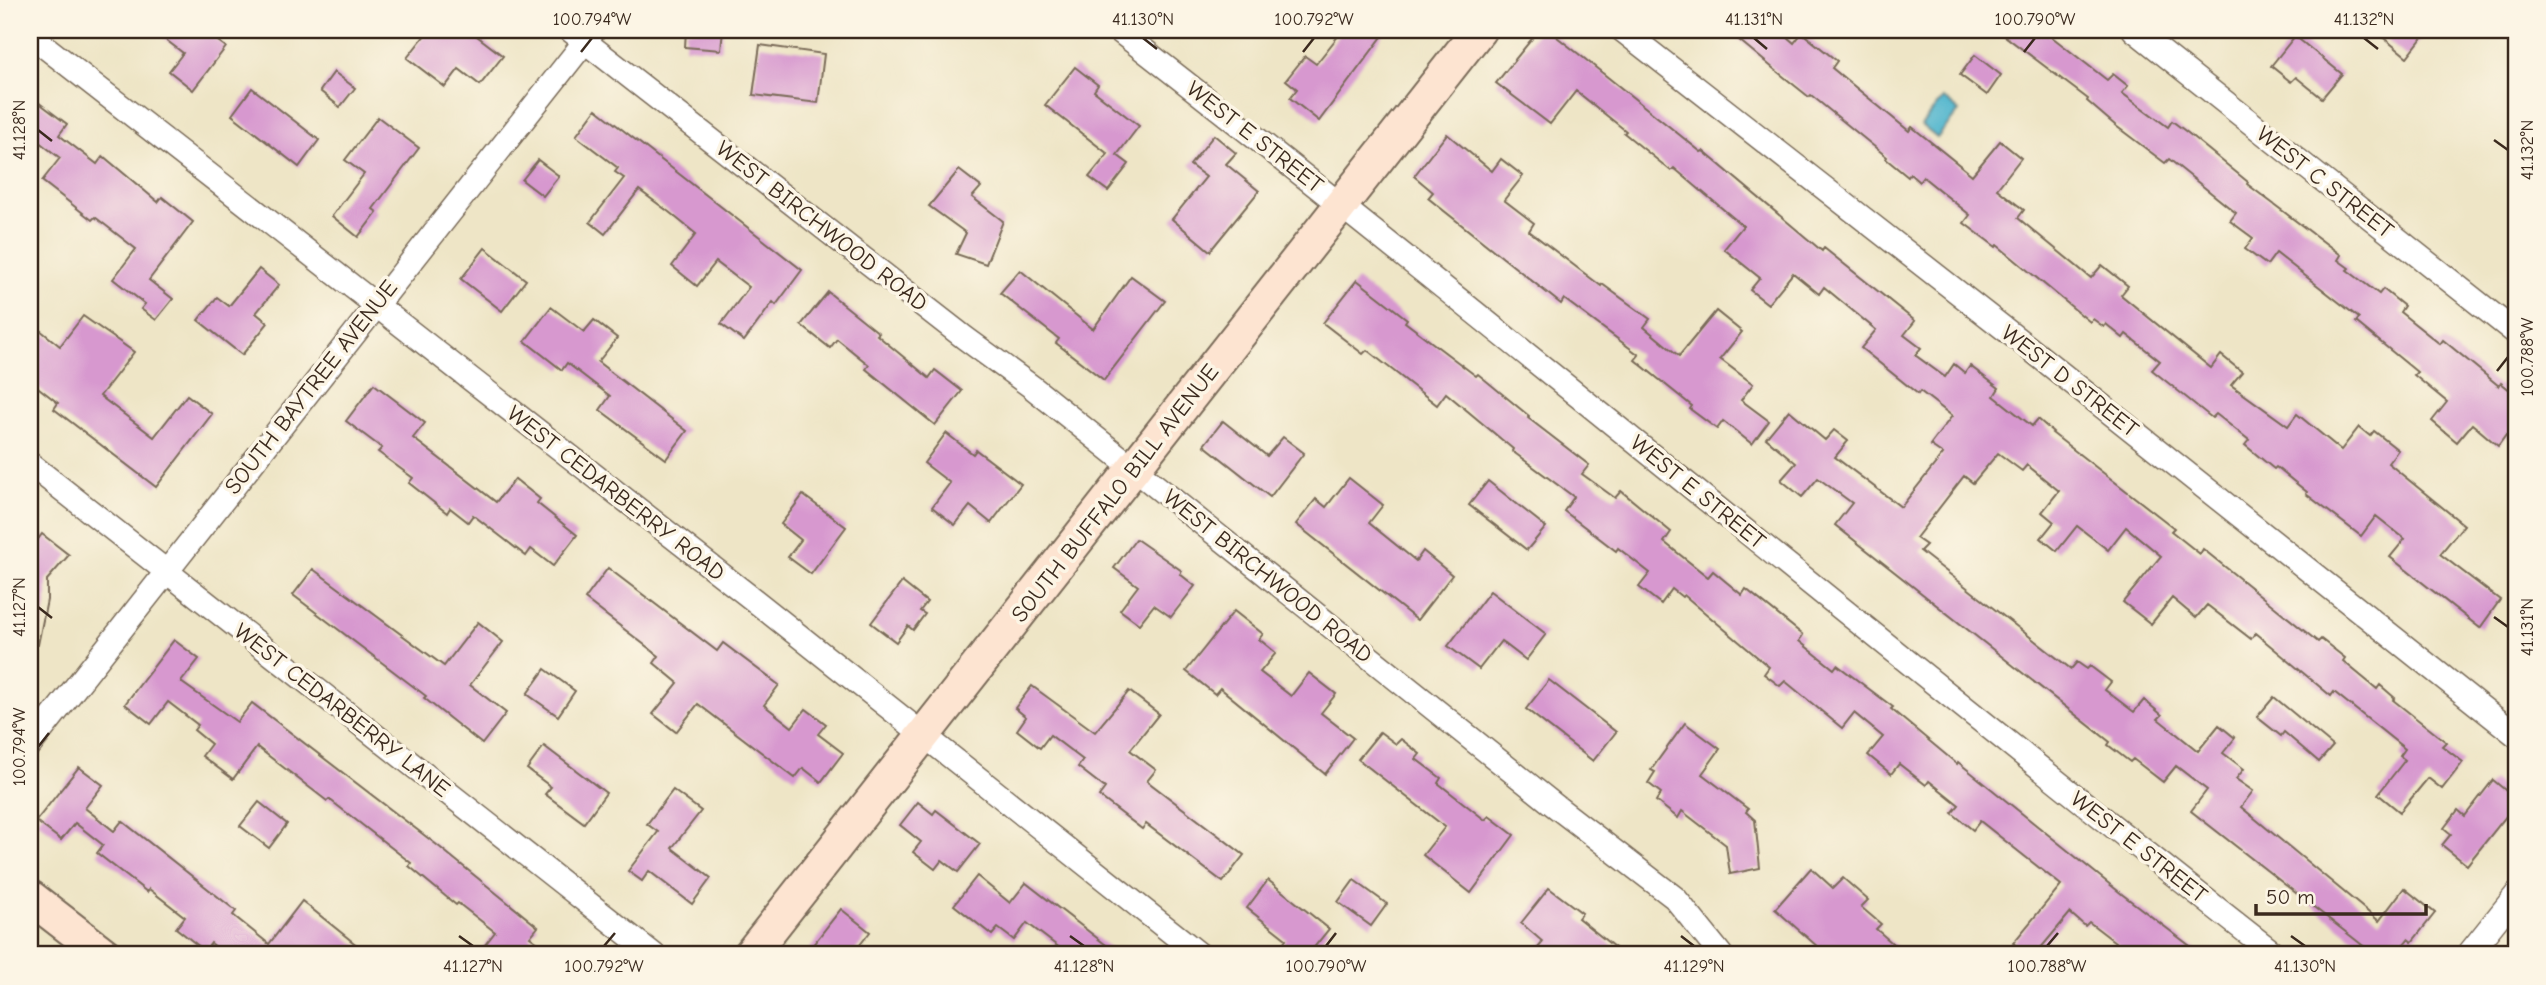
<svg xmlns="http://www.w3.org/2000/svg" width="2546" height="985" font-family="'Comic Neue',sans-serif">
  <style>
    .water { fill: #50b5ce; stroke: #467076; stroke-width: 2 }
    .building { fill: #d798cf }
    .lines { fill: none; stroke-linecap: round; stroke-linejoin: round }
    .street-casing { stroke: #7a6b59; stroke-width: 26 }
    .secondary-casing { stroke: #7a6b59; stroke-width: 37 }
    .street { stroke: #fff; stroke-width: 23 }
    .secondary { stroke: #fde4d1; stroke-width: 33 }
    .ticks { fill: none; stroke: #3b2a1e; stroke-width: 2.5 }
    .labels { text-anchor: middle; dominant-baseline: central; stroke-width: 7; stroke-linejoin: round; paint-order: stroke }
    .street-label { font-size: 23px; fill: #3b2a1e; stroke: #fcf5e5 }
    .neatline { fill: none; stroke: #3b2a1e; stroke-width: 2.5 }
    .ticks-label { font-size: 18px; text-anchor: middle; fill: #3b2a1e }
  </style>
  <rect width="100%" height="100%" fill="#fcf5e5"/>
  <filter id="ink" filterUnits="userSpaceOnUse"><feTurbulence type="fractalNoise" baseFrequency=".0143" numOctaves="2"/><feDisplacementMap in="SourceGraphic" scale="14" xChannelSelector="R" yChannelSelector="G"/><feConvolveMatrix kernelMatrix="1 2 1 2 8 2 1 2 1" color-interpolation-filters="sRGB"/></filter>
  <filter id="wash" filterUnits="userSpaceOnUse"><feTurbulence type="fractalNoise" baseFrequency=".00686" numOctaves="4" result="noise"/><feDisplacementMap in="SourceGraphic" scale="28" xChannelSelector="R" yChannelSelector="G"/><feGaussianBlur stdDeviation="1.57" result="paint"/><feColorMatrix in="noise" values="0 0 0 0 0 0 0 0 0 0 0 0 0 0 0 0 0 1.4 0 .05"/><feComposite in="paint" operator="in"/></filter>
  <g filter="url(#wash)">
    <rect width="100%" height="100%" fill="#eee5c6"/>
    <path class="water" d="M1943,98L1959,111L1937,138L1921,125Z"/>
    <g id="blocks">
      <g class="building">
        <path d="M153,30H203L226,47L193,90L169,71L183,53Z"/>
        <path d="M429,30H469L503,56L480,85L459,69L445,87L407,58Z"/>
        <path d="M686,30H723L721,50L685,47Z"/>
        <path d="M1343,30H1387L1319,121L1290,98L1297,89L1286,80L1305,56L1316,64Z"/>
        <path d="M1539,30H1548L1580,55L1701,152L1703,151L1822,251L1824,248L1915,321L1904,335L1921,348L1915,355L1945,377L1954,364L1965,373L1970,366L1999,388L1994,396L2032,426L2038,419L2053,432L2052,433L2174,528L2171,531L2200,554L2203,549L2318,642L2321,639L2345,658L2343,661L2377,689L2380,685L2395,698L2393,700L2446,742L2442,746L2463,762L2442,789L2428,778L2400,812L2378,794L2405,760L2400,756L2405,749L2334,692L2331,696L2255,633L2251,639L2207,605L2196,618L2172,598L2151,624L2123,602L2161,556L2126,527L2108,550L2077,526L2057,551L2041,538L2054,522L2042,512L2059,491L2027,465L2022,471L1998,453L1973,483L1964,476L1916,538L1926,545L1920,551L2071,669L2077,662L2087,669L2090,666L2111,682L2105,690L2134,712L2144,700L2162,715L2158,719L2198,751L2219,725L2235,738L2223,753L2244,769L2236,779L2253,791L2241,807L2379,921L2404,888L2435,913L2412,942L2408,939L2400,949L2397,947L2390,955H2375L2191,811L2207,790L2176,766L2163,782L2133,759L2130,762L2108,745L2110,742L1835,525L1852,503L1818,478L1802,497L1781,480L1796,463L1766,438L1789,410L1825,440L1834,430L1848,441L1835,457L1901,507L1943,454L1930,445L1952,416L1920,391L1918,394L1861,348L1876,330L1824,287L1819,294L1793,273L1768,304L1750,290L1760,278L1724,249L1743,226L1674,168L1671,171L1624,133L1626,131L1576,91L1550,124L1496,83Z"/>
        <path d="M1727,30H1779L1794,43L1802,33L1837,61L1832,68L1909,131L1912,127L1972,175L2000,141L2021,158L1997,189L2024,210L2018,218L2091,278L2102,265L2128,286L2121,295L2211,368L2221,355L2242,372L2231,385L2288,426L2297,414L2341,450L2359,427L2370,436L2374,431L2398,450L2388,463L2464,525L2440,554L2500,600L2480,628L2390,557L2405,539L2376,516L2361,536L2306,494L2307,492L2276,467L2274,469L2245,445L2249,440L2216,414L2212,418L2152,370L2160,361L2126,334L2123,338L2106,324L2104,327L2093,319L2090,322L1997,245L1996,247L1964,223L1970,215L1923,177L1919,182L1910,174L1908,177L1886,159L1887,157L1811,95L1809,97L1774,69Z"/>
        <path d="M1997,30H2043L2107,80L2113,74L2128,86L2122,93L2168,127L2172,121L2188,133L2248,182L2247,184L2341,255L2338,260L2349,268L2347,270L2379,294L2383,289L2404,306L2400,312L2440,344L2443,340L2499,386L2501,383L2516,395V443L2506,435L2498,446L2472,424L2457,442L2432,421L2447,402L2414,375L2417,372L2356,322L2359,318L2276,253L2267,265L2245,249L2253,238L2230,221L2236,213L2169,159L2165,163L2116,126L2087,101L2088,99Z"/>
        <path d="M2374,30H2428L2407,57Z"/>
        <path d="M2295,36L2342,74L2322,98L2296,77L2291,82L2271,66Z"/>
        <path d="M760,45L824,54L818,103L753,95Z"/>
        <path d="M1975,55L2001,75L1987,95L1960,75Z"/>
        <path d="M1075,67L1098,85L1094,91L1139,126L1117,155L1129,164L1108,191L1089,177L1108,154L1045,105Z"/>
        <path d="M334,72L355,88L340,107L320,91Z"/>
        <path d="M252,88L319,140L299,167L232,115Z"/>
        <path d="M30,96L67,124L59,135L97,164L103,156L158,202L162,197L193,222L149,280L173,299L156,320L141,309L145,304L113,279L136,249L95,217L92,220L42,181L60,158L30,135Z"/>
        <path d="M596,109L802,270L776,305L773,302L744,341L721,324L749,287L716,262L697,286L672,266L696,234L669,212L639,190L605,234L590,222L624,178L615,172L618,168L576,136Z"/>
        <path d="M378,117L419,148L373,209L377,212L358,237L332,216L364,174L345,160Z"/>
        <path d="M1447,134L1492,171L1501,159L1523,176L1504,200L1534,223L1529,231L1601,286L1602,284L1650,319L1644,327L1679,356L1716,311L1742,332L1720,359L1753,384L1741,400L1769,421L1752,444L1723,421L1717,429L1690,409L1692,406L1635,360L1639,355L1564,299L1561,304L1428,198L1433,192L1414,176Z"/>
        <path d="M1214,135L1236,153L1226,164L1259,191L1210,251L1172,219L1206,177L1190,165Z"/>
        <path d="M538,160L559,176L543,196L522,180Z"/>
        <path d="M959,170L981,187L972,197L1003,221L986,264L956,254L966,233L929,206Z"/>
        <path d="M485,248L526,280L502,311L461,279Z"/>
        <path d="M259,269L279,285L256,313L268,323L242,355L198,320L217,297L229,306Z"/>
        <path d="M1020,270L1093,329L1131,276L1165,301L1104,380L1056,343L1059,339L1000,293Z"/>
        <path d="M1357,280L1407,319L1405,322L1476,376L1478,374L1529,416L1528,418L1589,465L1582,474L1615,498L1621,491L1671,532L1664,542L1708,577L1713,571L1742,595L1746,589L1803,635L1799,641L1834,669L1837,665L1893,707L1891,709L1957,764L1958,762L2123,895L2202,955H2132L2089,922L2085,926L2070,913L2035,955H2028L2013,943L2061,885L1980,821L1973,830L1952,813L1959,805L1929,781L1926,785L1899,764L1891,774L1868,755L1883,737L1854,713L1842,728L1785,681L1780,686L1764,674L1769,667L1684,595L1682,597L1672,589L1661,604L1639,587L1650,573L1618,548L1616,551L1564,511L1574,497L1512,451L1513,449L1446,393L1437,405L1367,350L1363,354L1323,323Z"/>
        <path d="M828,292L879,333L877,335L929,378L935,370L962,391L935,425L866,369L869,365L837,339L830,348L801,325Z"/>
        <path d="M551,307L584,332L594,320L617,338L598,362L687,431L666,459L600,410L610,396L567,363L562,370L525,341Z"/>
        <path d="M83,316L134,352L100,396L154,437L187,395L212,414L156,487L54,409L58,403L30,381V322L60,346Z"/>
        <path d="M374,384L425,423L413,438L496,502L515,479L540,499L537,503L577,535L553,566L531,549L526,556L473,515L468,522L450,508L447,513L409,483L413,478L378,452L382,448L346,421Z"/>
        <path d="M1223,421L1267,456L1283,437L1304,453L1270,497L1204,445Z"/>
        <path d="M946,433L973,454L976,450L1021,484L991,523L970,506L955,525L932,507L950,483L924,463Z"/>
        <path d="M1349,478L1383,505L1369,523L1416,561L1423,551L1452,575L1417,620L1296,524L1316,499L1326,507Z"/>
        <path d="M1488,481L1546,527L1527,550L1469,505Z"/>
        <path d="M803,495L846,527L811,574L788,557L801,540L781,524Z"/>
        <path d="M42,534L69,555L47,580V600L38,645L30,644V550Z"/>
        <path d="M1136,539L1182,571L1180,574L1195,586L1171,617L1154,605L1139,624L1120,610L1138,586L1114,568Z"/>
        <path d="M608,568L717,651L723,643L779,685L764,705L792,727L806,709L826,724L818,734L843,753L821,782L803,768L795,778L698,704L676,732L653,714L678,683L654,663L659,656L585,599Z"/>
        <path d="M313,569L444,666L478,622L503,642L470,685L506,713L482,744L424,698L426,696L293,595Z"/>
        <path d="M902,582L927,602L920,611L925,614L913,630L908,626L896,642L871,623Z"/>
        <path d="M1490,591L1546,634L1526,660L1501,641L1479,669L1448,646Z"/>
        <path d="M1234,611L1263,634L1259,639L1276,653L1260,672L1291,696L1309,673L1336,694L1321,713L1353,738L1325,774L1220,688L1215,694L1186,671Z"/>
        <path d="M174,640L199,659L181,682L237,722L252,703L437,845L538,927L530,937L554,955H477L495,932L458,903L456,905L409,866L411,863L329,799L327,801L257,747L233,779L202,756L211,744L194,730L198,725L168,702L151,724L125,704Z"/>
        <path d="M545,669L575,691L558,716L527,694Z"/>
        <path d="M1549,680L1616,732L1593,761L1526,709Z"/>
        <path d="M1032,686L1095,732L1129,691L1159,714L1130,750L1156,770L1147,781L1244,855L1223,882L1146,824L1142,829L1099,796L1105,788L1078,767L1083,760L1050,735L1040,748L1017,730L1026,717L1015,708Z"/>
        <path d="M2274,697L2333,746L2319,762L2284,732L2281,736L2257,717Z"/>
        <path d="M1685,723L1720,749L1702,774L1748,809L1746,812L1755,820L1760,868L1730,874L1726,845L1682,811L1678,818L1656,801L1661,793L1648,783L1655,772L1651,770Z"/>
        <path d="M1380,732L1396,744L1401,739L1420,754L1416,759L1441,778L1438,783L1485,820L1489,816L1514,835L1471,893L1423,855L1445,827L1358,759Z"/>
        <path d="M544,746L606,793L584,823L545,794L551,787L527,769Z"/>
        <path d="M79,767L103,785L85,808L114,831L122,821L236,911L233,915L269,944L302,901L369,955H225L211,943L205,951L176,928L185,917L149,889L147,892L97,853L103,845L75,823L61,840L36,821Z"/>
        <path d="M2493,780L2516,799V804L2467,865L2442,845L2451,834L2444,828L2458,810L2465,816Z"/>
        <path d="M673,790L701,811L672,848L711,878L692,904L649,871L642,881L628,871L658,832L647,824Z"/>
        <path d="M259,802L287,824L269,848L240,826Z"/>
        <path d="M918,802L933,814L936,810L980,844L958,872L942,860L935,869L913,852L921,842L900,825Z"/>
        <path d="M1811,868L1833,888L1843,878L1868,900L1861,907L1881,924L1876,929L1906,955H1827L1775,909Z"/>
        <path d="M977,876L1010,903L1026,883L1119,955H1069L1027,923L1014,940L998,928L992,935L954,905Z"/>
        <path d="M1268,880L1329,929L1308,955H1292L1281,946L1286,939L1247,908Z"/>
        <path d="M1354,880L1387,904L1371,926L1338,902Z"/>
        <path d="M1549,888L1582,913L1578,918L1624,955H1532L1543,942L1521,923Z"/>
        <path d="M841,909L870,932L852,955H805Z"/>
      </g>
    </g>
  </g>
  <g filter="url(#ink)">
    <use href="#blocks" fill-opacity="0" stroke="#7a6b59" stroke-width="2"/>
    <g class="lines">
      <g class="street-casing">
        <g id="street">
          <path d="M570,30L965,338L1032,387L1554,805L1675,898L1721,955"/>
          <path d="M1118,30C1508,333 1887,651 2276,955"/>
          <path d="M1622,30L2029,348L2516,735"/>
          <path d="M2134,30L2516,333"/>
          <path d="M30,35L759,604L1200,955"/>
          <path d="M30,464L654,955"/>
          <path d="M30,745L594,30"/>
          <path d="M2468,955L2516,895"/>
        </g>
      </g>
      <g class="secondary-casing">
        <g id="secondary">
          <path d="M30,897L105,955"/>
          <path d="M750,955L1479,30"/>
        </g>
      </g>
      <use href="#street" class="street"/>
      <use href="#secondary" class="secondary"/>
    </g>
  </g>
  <path class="ticks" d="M1143,38L1157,49M1754,38L1767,49M2364,38L2378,49M581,52L592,38M1303,52L1314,38M2024,52L2035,38M38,130L52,141M2494,140L2508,150M2497,371L2508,357M38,607L52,618M2494,617L2508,627M38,747L49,733M459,936L473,946M1070,936L1084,946M1681,936L1694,946M2291,936L2305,946M604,946L615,933M1326,946L1336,933M2047,946L2058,933"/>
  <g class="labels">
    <g class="street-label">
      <text transform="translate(1255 137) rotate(38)">WEST E STREET</text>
      <text transform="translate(2325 182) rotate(38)">WEST C STREET</text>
      <text transform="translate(822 226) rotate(38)">WEST BIRCHWOOD ROAD</text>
      <text transform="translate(2070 381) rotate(38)">WEST D STREET</text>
      <text transform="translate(311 387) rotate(-52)">SOUTH BAYTREE AVENUE</text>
      <text transform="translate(1698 492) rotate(39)">WEST E STREET</text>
      <text transform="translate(616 493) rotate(38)">WEST CEDARBERRY ROAD</text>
      <text transform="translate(1115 493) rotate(-52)">SOUTH BUFFALO BILL AVENUE</text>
      <text transform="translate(1268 576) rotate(39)">WEST BIRCHWOOD ROAD</text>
      <text transform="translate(342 710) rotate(38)">WEST CEDARBERRY LANE</text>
      <text transform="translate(2139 847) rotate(38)">WEST E STREET</text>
    </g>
  </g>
  <rect width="2546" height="985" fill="none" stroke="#fcf5e5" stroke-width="77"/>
  <path d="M2256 904v10h170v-10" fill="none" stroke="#3b2a1e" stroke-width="3.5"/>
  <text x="2266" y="904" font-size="21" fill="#3b2a1e" stroke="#fcf5e5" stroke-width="5" paint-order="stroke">50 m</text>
  <rect x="38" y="38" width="2470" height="908" class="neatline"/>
  <g class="ticks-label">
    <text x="592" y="25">100.794°W</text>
    <text x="1143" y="25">41.130°N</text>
    <text x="1314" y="25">100.792°W</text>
    <text x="1754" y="25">41.131°N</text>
    <text x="2035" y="25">100.790°W</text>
    <text x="2364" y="25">41.132°N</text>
    <text transform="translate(19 130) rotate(-90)" y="6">41.128°N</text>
    <text transform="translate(2527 150) rotate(-90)" y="6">41.132°N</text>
    <text transform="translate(2527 357) rotate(-90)" y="6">100.788°W</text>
    <text transform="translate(19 607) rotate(-90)" y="6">41.127°N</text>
    <text transform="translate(2527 627) rotate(-90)" y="6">41.131°N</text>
    <text transform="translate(19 747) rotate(-90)" y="6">100.794°W</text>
    <text x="473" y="972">41.127°N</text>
    <text x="604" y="972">100.792°W</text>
    <text x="1084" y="972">41.128°N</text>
    <text x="1326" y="972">100.790°W</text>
    <text x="1694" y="972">41.129°N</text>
    <text x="2047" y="972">100.788°W</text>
    <text x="2305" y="972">41.130°N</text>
  </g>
</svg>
